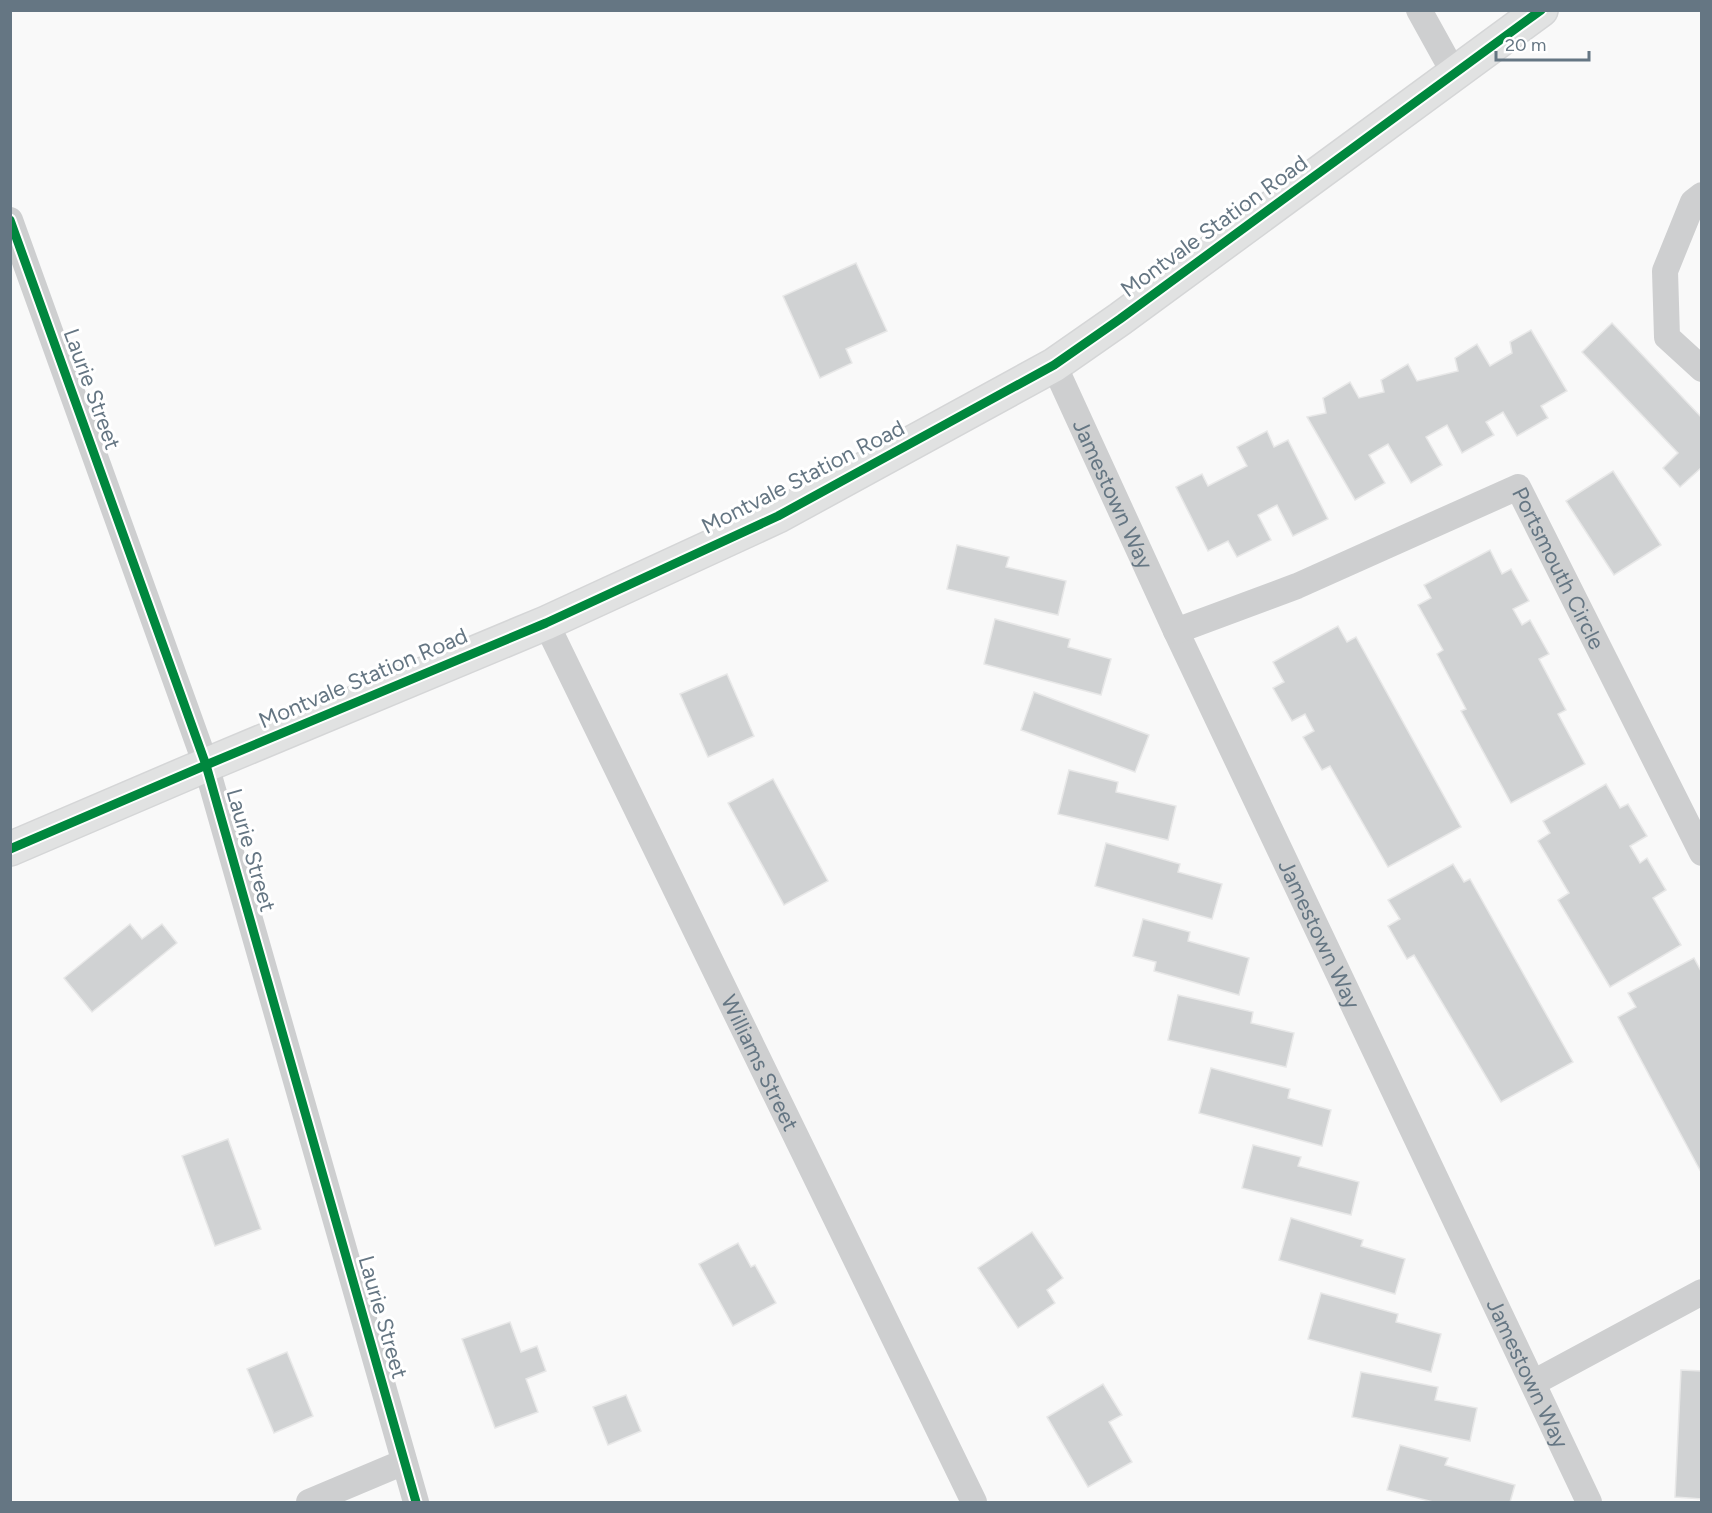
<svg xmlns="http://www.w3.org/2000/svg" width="1712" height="1513" font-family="Figtree,sans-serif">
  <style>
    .building { fill: #d0d2d3; stroke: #e8e8e8; stroke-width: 1.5 }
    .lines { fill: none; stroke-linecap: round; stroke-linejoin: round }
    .secondary-casing { stroke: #d5d6d7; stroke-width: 36 }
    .street { stroke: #cecfd0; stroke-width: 26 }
    .secondary { stroke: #e1e2e2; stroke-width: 33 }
    .cycleway-casing { stroke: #fff; stroke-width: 13 }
    .cycleway { stroke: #00873e; stroke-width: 9 }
    .labels { text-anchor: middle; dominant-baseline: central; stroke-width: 6; stroke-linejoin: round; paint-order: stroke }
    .street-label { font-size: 22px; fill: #657683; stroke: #fff }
  </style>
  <rect width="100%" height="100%" fill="#f9f9f9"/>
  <g class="building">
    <path d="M856,263L887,331L846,349L852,363L820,378L783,296Z"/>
    <path d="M1612,323L1702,418V467L1680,487L1663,468L1678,453L1582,352Z"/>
    <path d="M1531,330L1567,391L1541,406L1548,418L1517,436L1503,412L1486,422L1494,435L1462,453L1447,425L1426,437L1442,465L1411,483L1388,444L1369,455L1385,483L1355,500L1307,417L1326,413L1323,398L1350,382L1359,398L1384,392L1381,380L1408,364L1417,381L1458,371L1455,358L1477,344L1490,366L1512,353L1510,342Z"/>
    <path d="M1267,431L1274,447L1288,440L1328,519L1293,536L1277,505L1258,515L1271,540L1237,557L1228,541L1208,551L1176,487L1202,474L1208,486L1247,466L1237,447Z"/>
    <path d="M1613,471L1661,545L1614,575L1566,501Z"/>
    <path d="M957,545L1009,557L1006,567L1066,581L1058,615L947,589Z"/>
    <path d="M1490,550L1502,574L1511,569L1529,601L1513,609L1522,625L1530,620L1549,654L1539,659L1566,710L1558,714L1585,764L1511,803L1461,711L1466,709L1437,654L1443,650L1418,605L1431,598L1424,585Z"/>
    <path d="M995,619L1070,639L1068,647L1111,659L1101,695L984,664Z"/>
    <path d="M1338,626L1347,642L1356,637L1461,827L1388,867L1330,766L1322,770L1303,737L1314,731L1305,714L1292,721L1273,688L1284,682L1273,662Z"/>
    <path d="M727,674L754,736L708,757L680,694Z"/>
    <path d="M1034,692L1149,735L1135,772L1021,730Z"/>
    <path d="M1069,770L1118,782L1116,792L1176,806L1168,840L1058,814Z"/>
    <path d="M773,779L828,881L784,905L728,803Z"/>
    <path d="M1606,784L1620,808L1628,804L1647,836L1630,846L1640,863L1647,858L1666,890L1653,898L1681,945L1610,987L1558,900L1569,893L1538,841L1550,833L1543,821Z"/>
    <path d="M1106,843L1180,864L1178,872L1222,884L1212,919L1095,886Z"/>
    <path d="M1453,864L1464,882L1470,879L1573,1062L1501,1102L1414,955L1407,959L1388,926L1400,919L1388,900Z"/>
    <path d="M1143,919L1190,932L1188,941L1249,958L1239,995L1154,971L1156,962L1133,956Z"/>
    <path d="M130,924L142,939L162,924L177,943L92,1012L64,978Z"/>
    <path d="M1694,958L1702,973V1174L1618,1017L1636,1007L1628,993Z"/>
    <path d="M1178,995L1253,1012L1251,1023L1294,1033L1286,1067L1168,1040Z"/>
    <path d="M1211,1068L1290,1089L1288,1098L1331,1110L1322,1146L1199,1113Z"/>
    <path d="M228,1139L261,1229L215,1246L182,1156Z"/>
    <path d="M1253,1145L1301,1157L1298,1166L1359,1182L1351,1215L1242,1188Z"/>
    <path d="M1291,1218L1363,1240L1361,1246L1405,1259L1395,1294L1279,1260Z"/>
    <path d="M1032,1232L1063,1278L1047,1290L1055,1303L1018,1328L978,1268Z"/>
    <path d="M738,1243L751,1267L755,1265L776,1303L733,1326L699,1264Z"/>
    <path d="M1321,1293L1398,1314L1396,1322L1441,1334L1431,1372L1308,1339Z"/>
    <path d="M510,1322L521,1352L537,1346L546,1371L526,1379L538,1412L495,1428L462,1339Z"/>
    <path d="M287,1352L313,1416L274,1433L247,1369Z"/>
    <path d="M1681,1370L1702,1371V1499L1675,1497Z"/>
    <path d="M1361,1372L1438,1387L1435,1400L1477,1408L1470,1441L1352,1417Z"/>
    <path d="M1103,1384L1122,1415L1109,1422L1132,1462L1088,1487L1047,1417Z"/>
    <path d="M626,1395L641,1431L608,1445L593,1407Z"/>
    <path d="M1400,1445L1448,1458L1445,1465L1515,1485L1510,1502H1433L1387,1490Z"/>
  </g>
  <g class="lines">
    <g class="secondary-casing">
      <path id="secondary" d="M10,849L206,765L546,623L778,516L1054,365L1120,319L1541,10"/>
    </g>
    <g class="street">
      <path d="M1419,10L1455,75"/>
      <path d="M1702,195L1693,202L1665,271L1667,337L1702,369"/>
      <path d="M10,220L206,765L416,1502"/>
      <path id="s1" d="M1054,365L1176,631L1589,1502"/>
      <path id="s2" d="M546,623L974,1502"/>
      <path id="s3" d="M1176,631L1297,586L1518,487L1702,853"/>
      <path d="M1533,1383L1702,1292"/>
      <path d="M309,1502L404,1462"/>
    </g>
    <use href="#secondary" class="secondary"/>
    <g class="cycleway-casing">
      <g id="cycleway">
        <path d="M10,220L206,765L416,1502"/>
        <path d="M10,849L206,765L546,623L778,516L1054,365L1120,319L1541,10"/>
      </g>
    </g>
    <use href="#cycleway" class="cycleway"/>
  </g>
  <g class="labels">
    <g class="street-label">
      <text transform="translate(1214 226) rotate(-36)">Montvale Station Road</text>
      <text transform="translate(92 389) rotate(70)">Laurie Street</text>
      <text transform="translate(803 477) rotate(-27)">Montvale Station Road</text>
      <text stroke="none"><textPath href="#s1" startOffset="142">Jamestown Way</textPath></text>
      <text stroke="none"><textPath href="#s3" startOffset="462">Portsmouth Circle</textPath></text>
      <text transform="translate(363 678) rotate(-23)">Montvale Station Road</text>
      <text transform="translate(251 850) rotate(74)">Laurie Street</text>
      <text stroke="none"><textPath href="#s1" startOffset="628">Jamestown Way</textPath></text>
      <text stroke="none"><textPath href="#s2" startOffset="489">Williams Street</textPath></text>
      <text transform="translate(383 1317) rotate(74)">Laurie Street</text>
      <text stroke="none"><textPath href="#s1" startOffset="1114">Jamestown Way</textPath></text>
    </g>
  </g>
  <rect width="1712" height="1513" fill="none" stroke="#657683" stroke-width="24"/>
  <path d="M1496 51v9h93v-9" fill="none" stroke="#657683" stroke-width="3"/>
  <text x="1505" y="51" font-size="18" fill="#657683" stroke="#ffffff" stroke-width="4.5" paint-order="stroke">20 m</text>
</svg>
